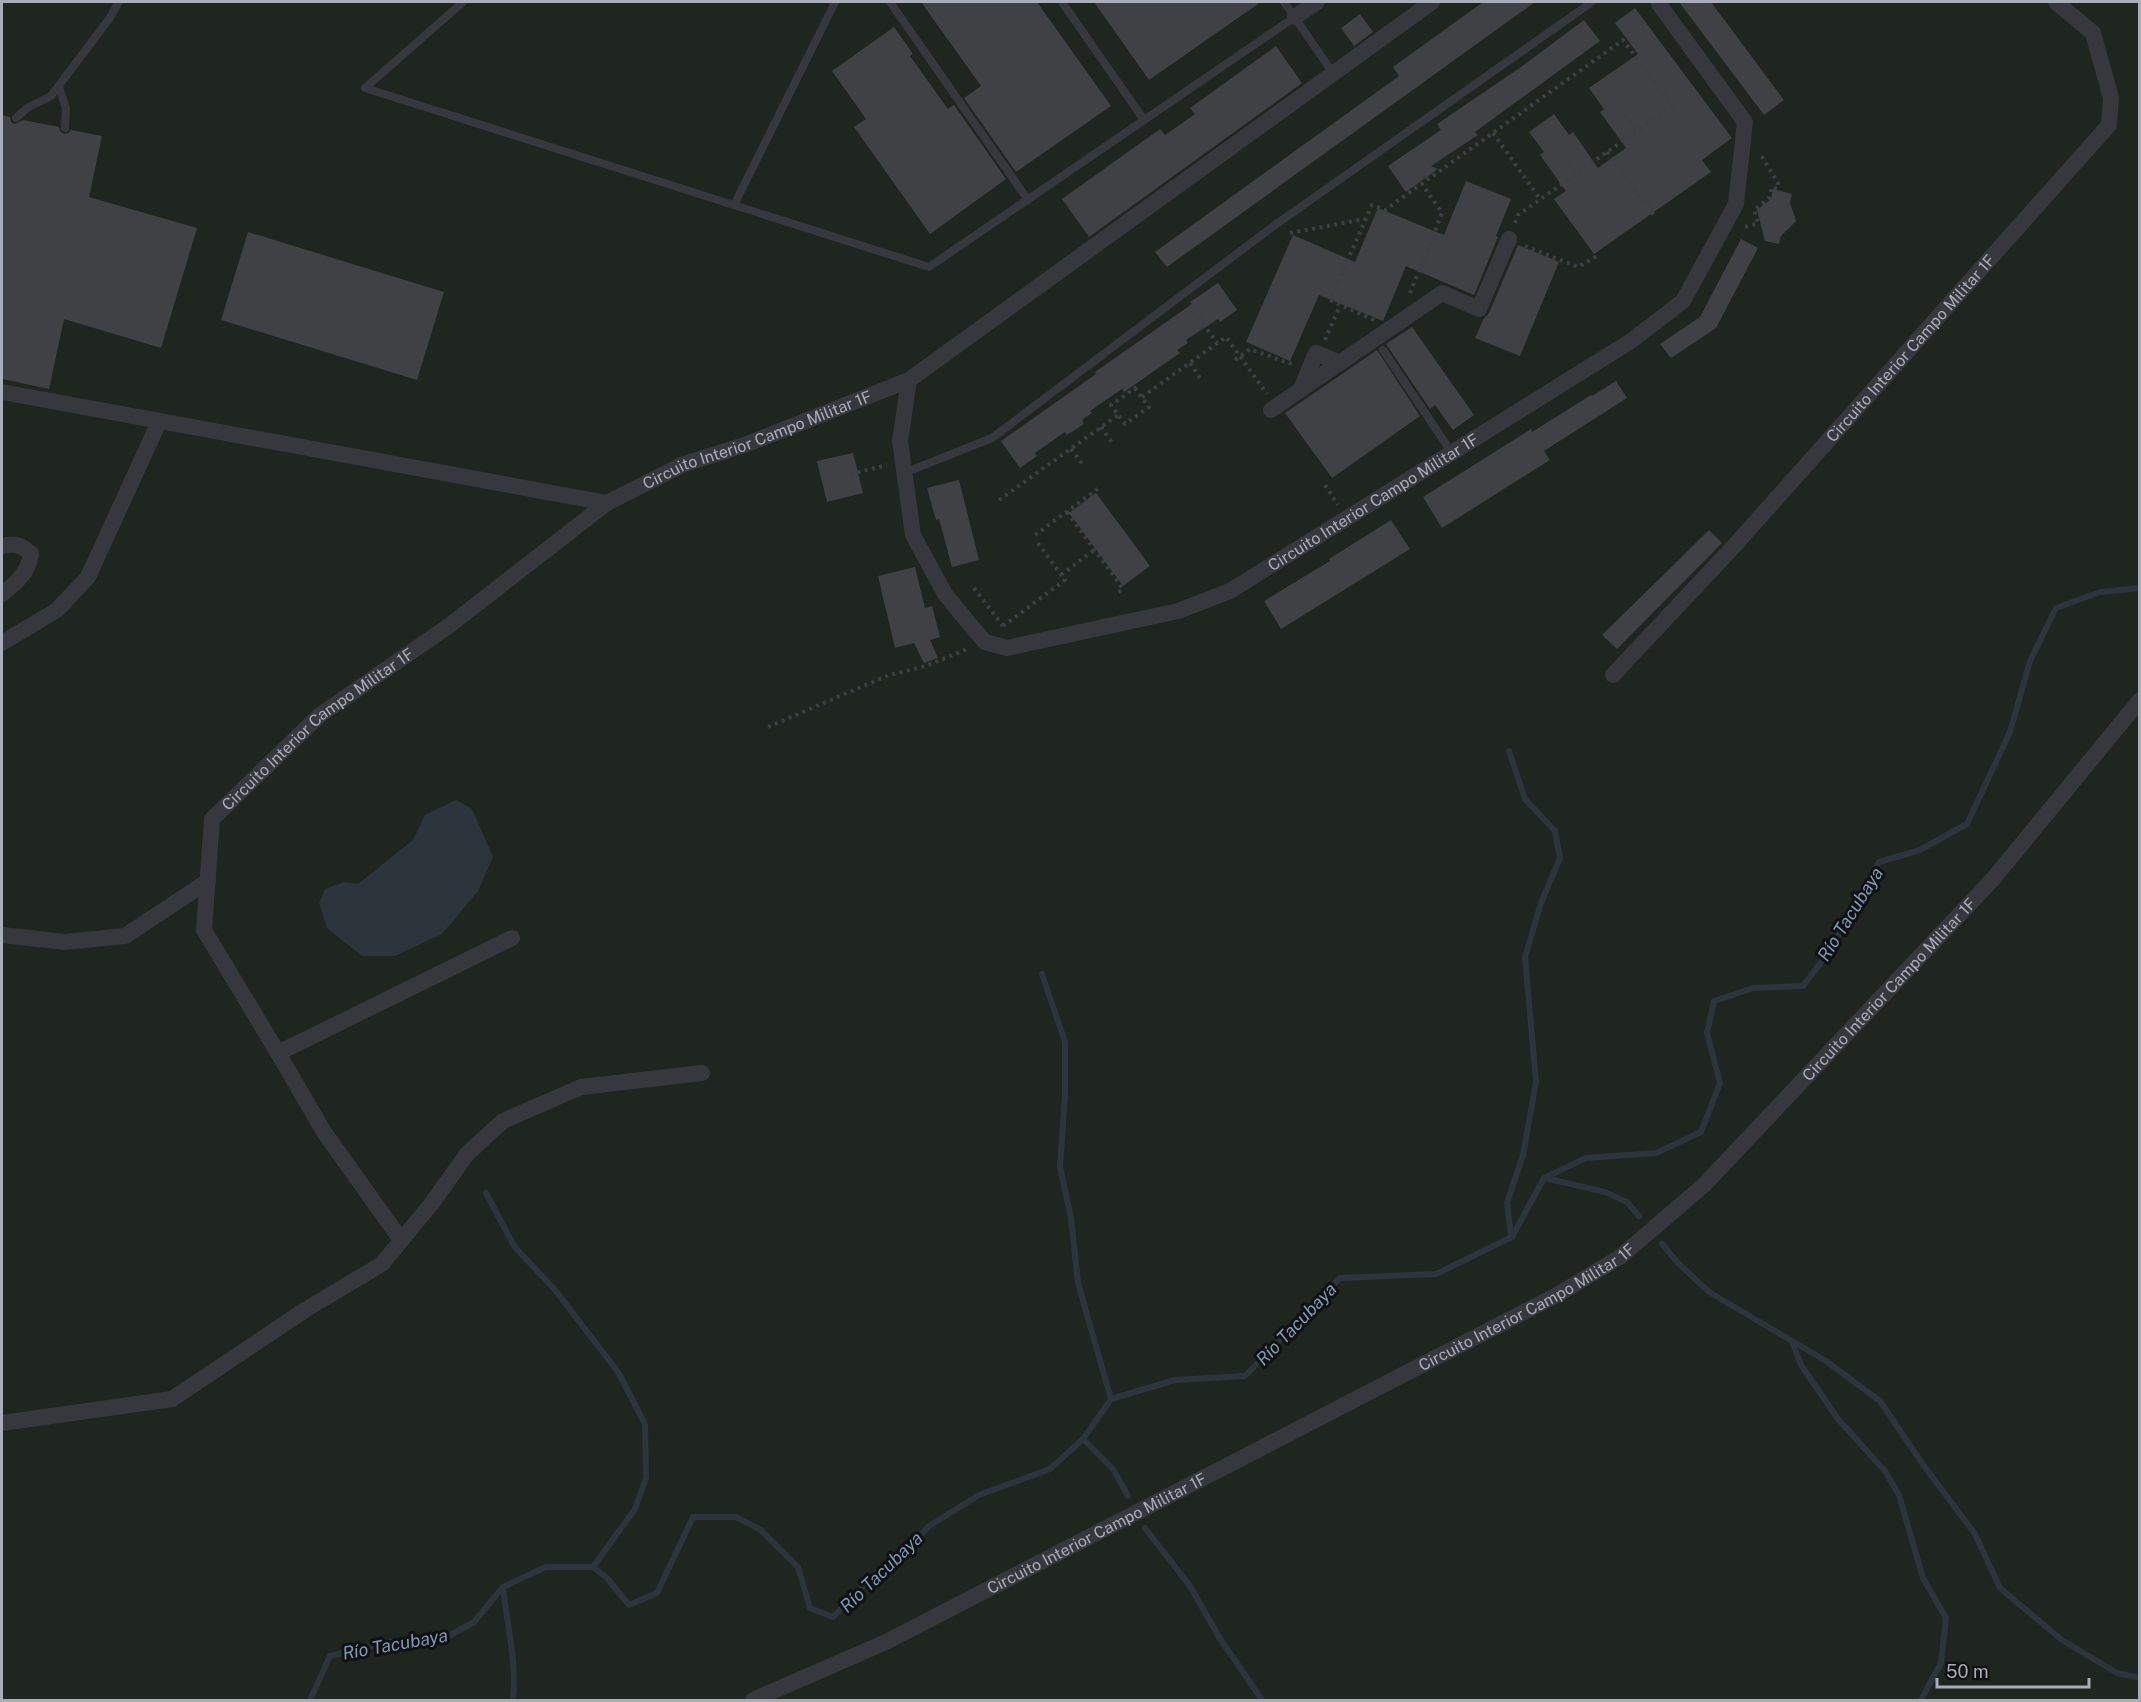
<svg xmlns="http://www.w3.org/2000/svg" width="2141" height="1702" font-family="'Public Sans',sans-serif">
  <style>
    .green { fill: #1e261f }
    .water { fill: #2c353c }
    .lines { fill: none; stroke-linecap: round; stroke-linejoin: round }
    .stream { stroke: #2c353c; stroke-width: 6 }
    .building { fill: #404145 }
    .path { stroke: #3d3f44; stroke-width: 4; stroke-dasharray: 3 4.5; stroke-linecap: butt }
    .lane { stroke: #37383d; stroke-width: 8 }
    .street { stroke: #37383d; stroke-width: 16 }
    .labels { text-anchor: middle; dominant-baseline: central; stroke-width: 6; stroke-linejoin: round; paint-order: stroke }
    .street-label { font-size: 16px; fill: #a8adb8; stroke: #111113 }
    .water-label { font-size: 18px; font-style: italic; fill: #7f9bb3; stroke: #111113 }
  </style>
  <rect width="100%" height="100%" fill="#161618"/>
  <rect class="green" x="2" y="2" width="2137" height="1698"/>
  <path class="water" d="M456,800L472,809L493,857L478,891L442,934L395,956H362L327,928L319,903L325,889L344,882L358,884L413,840L425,815Z"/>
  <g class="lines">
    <g class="stream">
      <path d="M1509,751L1525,799L1555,831L1560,858L1541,903L1525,957L1536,1082L1523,1155L1507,1203L1511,1235"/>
      <path d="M1042,974L1065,1042V1095L1060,1167L1071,1218L1078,1283L1111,1399"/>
      <path d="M1545,1178L1605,1192L1627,1202L1639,1216"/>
      <path d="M486,1193L514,1246L555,1290L618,1372L645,1424L646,1478L635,1509L593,1567"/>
      <path d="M1662,1244L1678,1263L1709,1292L1826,1361L1880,1401L1924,1466L1975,1534L2000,1588L2062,1640L2117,1673L2140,1678"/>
      <path d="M1792,1341L1801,1365L1838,1419L1885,1471L1899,1495L1923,1578L1946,1618L1941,1663L1921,1700"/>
      <path d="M1083,1439L1113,1469L1128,1496"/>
      <path d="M1145,1528L1190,1586L1219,1637L1262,1700"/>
      <path d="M503,1587C507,1625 517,1662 513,1700"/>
      <path d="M310,1700L330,1656L386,1642L445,1638L474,1622L503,1587L546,1567H593L607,1578L629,1605L657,1593L693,1517H736L761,1530L798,1567L810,1608L833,1617L878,1571L906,1551L929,1526L979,1495L1050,1469L1083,1439L1111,1399L1175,1380L1245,1376L1340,1278L1436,1274L1512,1237L1544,1178L1586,1158L1656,1153L1701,1132L1720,1083L1707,1033L1714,1001L1753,988L1803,986L1831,949L1862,890L1879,862L1920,850L1967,824L2010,732L2030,661L2056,608L2100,592L2140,588"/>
    </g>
  </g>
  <g class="building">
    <path d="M921,2H1037L1111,106L1016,172L964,98L981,86Z"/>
    <path d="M1094,2H1261L1149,80Z"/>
    <path d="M1483,2H1535L1167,267L1155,252L1399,76L1393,67Z"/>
    <path d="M1679,2H1711L1784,100L1764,115Z"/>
    <path d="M1635,8L1732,138L1702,160L1711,172L1594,254L1554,199L1566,191L1540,155L1544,152L1529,132L1554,114L1569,135L1573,132L1598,168L1626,148L1600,112L1604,109L1589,88L1638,54L1615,23Z"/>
    <path d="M1360,14L1373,32L1354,46L1341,28Z"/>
    <path d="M1584,20L1600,41L1475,132L1478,135L1431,166L1438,169L1406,192L1388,166L1441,130L1437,124L1521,67Z"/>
    <path d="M894,27L913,54L910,56L948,109L954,105L1006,179L930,234L854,127L866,119L832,71Z"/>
    <path d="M1276,46L1302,83L1089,237L1062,199L1160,129L1165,135L1195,114L1190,108Z"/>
    <path d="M2,115L10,117L11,122L15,124L23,120L59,127L60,131L64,134L68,133L71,130L102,136L89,197L197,228L161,348L64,319L49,389L2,379Z"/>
    <path d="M1466,181L1511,199L1496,236L1498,237L1474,295L1406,266L1383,321L1319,295L1290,361L1246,342L1293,235L1355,262L1378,208L1444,235Z"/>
    <path d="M1773,189L1792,194L1790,203L1796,221L1781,236L1779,244L1765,241L1757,210L1771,199Z"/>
    <path d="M248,232L444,292L417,380L221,320Z"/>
    <path d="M1741,239L1758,248L1716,328L1671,358L1660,344L1700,317Z"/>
    <path d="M1518,245L1559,262L1520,356L1475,338L1484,318L1489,313Z"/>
    <path d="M1218,283L1237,310L1220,322L1218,319L1186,340L1188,343L1177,350L1180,353L1124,392L1122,389L1090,411L1092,413L1082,420L1084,424L1067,435L1065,432L1035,453L1037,456L1020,468L1001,441L1096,374L1095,372L1192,304L1190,302Z"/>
    <path d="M1412,327L1474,415L1453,430L1435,405L1430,409L1386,344Z"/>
    <path d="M1377,350L1420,416L1332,478L1285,413Z"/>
    <path d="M1616,381L1627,398L1544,451L1550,460L1442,528L1423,497L1531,429L1532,432L1591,395L1592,396Z"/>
    <path d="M853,453L863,493L827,502L817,461Z"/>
    <path d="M959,480L979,560L952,567L939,519L936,520L927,488Z"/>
    <path d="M1096,493L1150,566L1123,586L1069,513Z"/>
    <path d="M1391,520L1410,549L1281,629L1264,601L1330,561L1329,559Z"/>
    <path d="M1709,530L1722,543L1617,649L1602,635Z"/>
    <path d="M915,567L925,608L932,606L940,637L930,640L938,658L924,663L914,643L895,648L878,576Z"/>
  </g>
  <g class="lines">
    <g class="path">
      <path d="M1625,114L1636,131"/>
      <path d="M1493,133L1540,199"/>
      <path d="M1607,152L1654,215"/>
      <path d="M1565,156L1577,173"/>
      <path d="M1745,227L1758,223L1754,210L1769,198L1772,187L1777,189L1778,183L1761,155H1758"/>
      <path d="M1290,233L1365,219"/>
      <path d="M1525,246L1578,267L1597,256"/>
      <path d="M1410,293L1442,213L1422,184"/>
      <path d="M1190,305L1217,343"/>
      <path d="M1374,320L1330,300L1372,205L1385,210L1623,40L1672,106L1518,215L1515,223"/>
      <path d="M1325,340L1340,306"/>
      <path d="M1235,360L1250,349L1294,365"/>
      <path d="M1190,363L1202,381"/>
      <path d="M1135,388L1149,407L1125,424L1111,405Z"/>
      <path d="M1142,397L1226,337L1267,394"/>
      <path d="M1101,427L1113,444"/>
      <path d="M1071,449L1083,465"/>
      <path d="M850,474L887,465"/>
      <path d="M1325,485L1338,505"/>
      <path d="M999,500L1118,415"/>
      <path d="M1067,512L1123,589L1116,594"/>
      <path d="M1035,535L1099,488"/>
      <path d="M1061,575L1094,550"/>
      <path d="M974,588L1003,626"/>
      <path d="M1003,626L1065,580L1037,542"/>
      <path d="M768,727L889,675L926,666L970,648"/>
    </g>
    <g class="lane">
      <path d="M463,2L365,88L929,267L1295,17"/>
      <path d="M890,2L1028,200"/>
      <path d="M1062,2L1144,120"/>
      <path d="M1284,2L1333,73"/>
      <path d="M59,87L66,109L65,128"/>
      <path d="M16,118L27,108L51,96L109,19L119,2"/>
      <path d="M734,205L835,2"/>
      <path d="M1383,350L1452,453"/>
      <path d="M904,473L992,438L1275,225L1592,2"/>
    </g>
    <g class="street">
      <path d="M1295,17L1317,2"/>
      <path id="s1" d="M909,380L900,441L913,535L945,594L972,627L985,642L1007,648L1178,611L1230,591L1631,341L1683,301L1736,204L1745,122L1659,4"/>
      <path d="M1301,389L1316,353L1340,363"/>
      <path d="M2,392L607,503"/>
      <path d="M1271,410L1442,293L1479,309L1509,239"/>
      <path d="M2,546C15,543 22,545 31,554C29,572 15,584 2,594"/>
      <path d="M2,643L57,610L88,577L159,422"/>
      <path id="s2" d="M1613,675L1735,545L2109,125L2111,98L2093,33L2056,2"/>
      <path d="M2,935L65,942L125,936L208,881"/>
      <path d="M278,1053L512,938"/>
      <path id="s3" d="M401,1240L324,1132L278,1053L204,930L212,819L320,715L450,625L607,503L684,464L747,444L909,380L1432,2"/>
      <path d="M2,1423L172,1399L305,1310L382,1264L432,1203L467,1154L503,1121L581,1087L702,1073"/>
      <path id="s4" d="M753,1700L886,1642L1557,1295L1620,1257L1704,1185L1993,879L2140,700"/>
    </g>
  </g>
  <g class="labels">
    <g class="street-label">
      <text stroke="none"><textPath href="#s2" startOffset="442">Circuito Interior Campo Militar 1F</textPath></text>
      <text stroke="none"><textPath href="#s3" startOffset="1149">Circuito Interior Campo Militar 1F</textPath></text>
      <text stroke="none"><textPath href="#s1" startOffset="708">Circuito Interior Campo Militar 1F</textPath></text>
      <text stroke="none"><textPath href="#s3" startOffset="618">Circuito Interior Campo Militar 1F</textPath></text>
      <text stroke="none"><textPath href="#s4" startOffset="1354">Circuito Interior Campo Militar 1F</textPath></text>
      <text stroke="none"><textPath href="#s4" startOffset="868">Circuito Interior Campo Militar 1F</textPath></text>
      <text stroke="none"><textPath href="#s4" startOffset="382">Circuito Interior Campo Militar 1F</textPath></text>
    </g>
    <g class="water-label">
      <text transform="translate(1850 914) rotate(-58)">Río Tacubaya</text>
      <text transform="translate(1296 1324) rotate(-46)">Río Tacubaya</text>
      <text transform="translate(881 1572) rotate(-44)">Río Tacubaya</text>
      <text transform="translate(395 1644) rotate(-10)">Río Tacubaya</text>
    </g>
  </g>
  <rect width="2141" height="1702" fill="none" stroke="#a8adb8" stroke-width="6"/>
  <path d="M1937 1678v9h152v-9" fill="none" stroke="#a8adb8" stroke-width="3"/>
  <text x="1946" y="1678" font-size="18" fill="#a8adb8" stroke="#111113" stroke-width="4.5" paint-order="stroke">50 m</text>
</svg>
